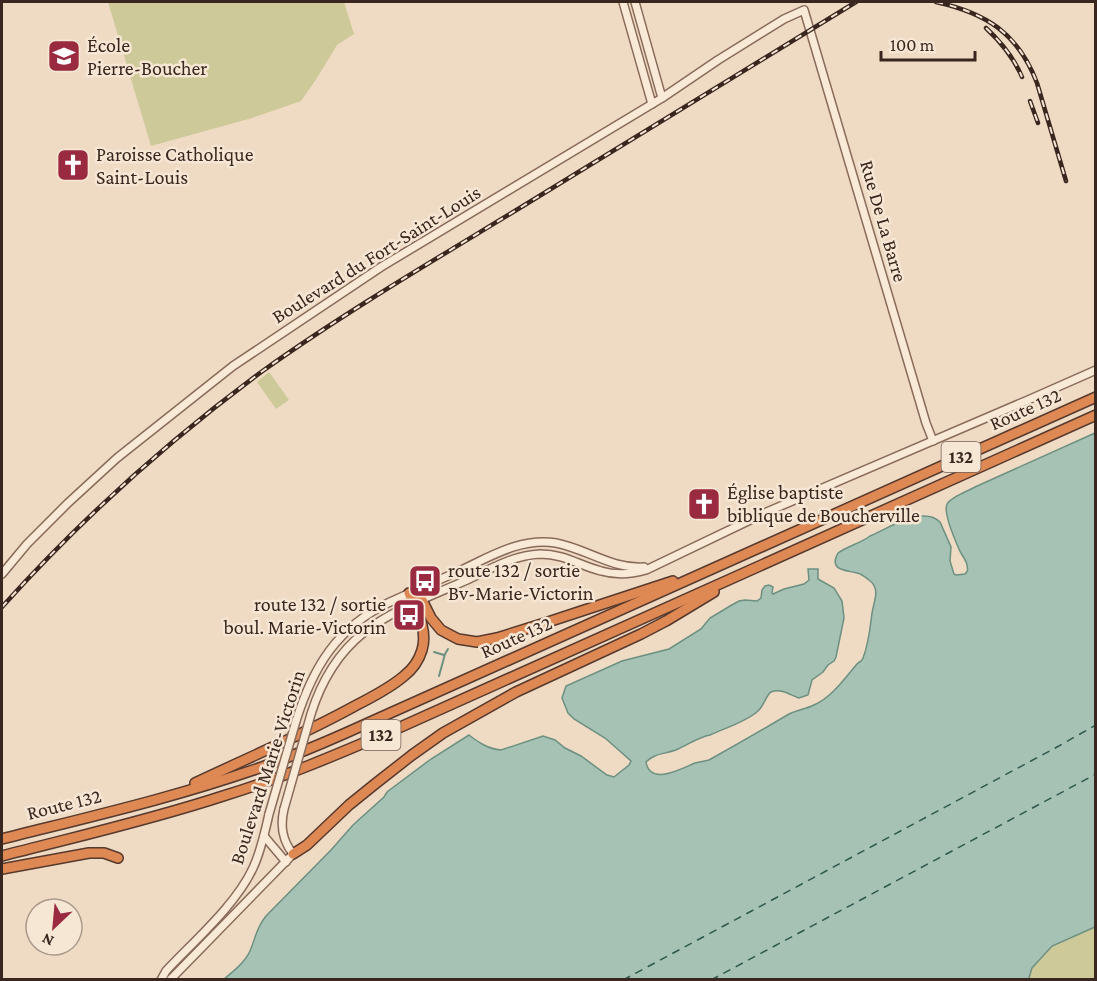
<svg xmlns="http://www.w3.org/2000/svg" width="1097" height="981" font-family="'Crimson Pro',serif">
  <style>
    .green { fill: #cdc998 }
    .water { fill: #a6c2b4; stroke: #6c9081; stroke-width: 1.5 }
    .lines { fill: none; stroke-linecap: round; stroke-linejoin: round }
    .stream { stroke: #6c9081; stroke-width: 2 }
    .ferry { stroke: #2d594e; stroke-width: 1.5; stroke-dasharray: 8 6; stroke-linecap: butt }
    .tertiary-casing { stroke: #896b5a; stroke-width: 10 }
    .motorway-casing { stroke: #573a2e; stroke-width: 12 }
    .tertiary { stroke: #f9e9d7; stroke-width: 7 }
    .motorway { stroke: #de8854; stroke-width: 9 }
    .rail-casing { stroke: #39261e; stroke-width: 4.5 }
    .rail { stroke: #f6e6d4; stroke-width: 2; stroke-dasharray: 7; stroke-linecap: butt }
    .tertiary-bridge-casing { stroke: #896b5a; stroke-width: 10; stroke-linecap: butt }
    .tertiary-bridge { stroke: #f9e9d7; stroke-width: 7 }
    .labels { text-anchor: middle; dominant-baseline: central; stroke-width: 5; stroke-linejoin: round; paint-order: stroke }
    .shield { fill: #f6e6d4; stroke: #726055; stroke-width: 1.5 }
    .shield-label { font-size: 18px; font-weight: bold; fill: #39261e }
    .poi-label { font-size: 20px; fill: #39261e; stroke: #f6e6d4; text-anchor: start }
    .street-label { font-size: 20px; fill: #39261e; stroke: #f6e6d4 }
  </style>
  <rect width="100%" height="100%" fill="#efdac4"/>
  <g class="green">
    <path d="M108,2H344L354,34L337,45L317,78L301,101L252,118L151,146Z"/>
    <path d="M269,372L289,400L276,409L257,382Z"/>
    <path d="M1095,927V979L1030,980L1029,978L1032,969L1052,946Z"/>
  </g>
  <path class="water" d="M1095,433V927L1052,946L1032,968L1029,978L1030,979H224C234,971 245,962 250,951C256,937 256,928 266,916L331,850L353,825L384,797L387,792L431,759L469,735C478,742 488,749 501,750L543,736L555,740L565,748L581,756L607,775L614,777L629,765L631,761L605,738L574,719L568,713L562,698L566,686L622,661L669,649L701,629L710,618L730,606L739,601L745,600L757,601L761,598L762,590L765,586L769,585L773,587L772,593L773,594L784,589L804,584L809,580L808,569H818V579L834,588L842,601L844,618L836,657L834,661L828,665L823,672L812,680L808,695L799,698C790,695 781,688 771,692C767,694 763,707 758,711C746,722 725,728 710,735C699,737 689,744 678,749C667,754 654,753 646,762C650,786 681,769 695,763C700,762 705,761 709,760C736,745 762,730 789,714C797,710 806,709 814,705C832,697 845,678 857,664C861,660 861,663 863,658C869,643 870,628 872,613C874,600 881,589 869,580C865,577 862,574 857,573C846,570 828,571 838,553C848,546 861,543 870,536C889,528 923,505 940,522L951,547L950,561L954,574L956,575L965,574C968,570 968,571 967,565C966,559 961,555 959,549C955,540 943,513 947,504C951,497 968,491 975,487Z"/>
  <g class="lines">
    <g class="stream">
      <path d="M434,652L444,655"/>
      <path d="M439,676L445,654L448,649"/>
    </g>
    <g class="ferry">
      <path d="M623,980L1057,747L1096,725"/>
      <path d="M711,980L1096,774"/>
    </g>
    <g class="tertiary-casing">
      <g id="tertiary">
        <path d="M623,2L652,104"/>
        <path d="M635,2L662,98"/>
        <path d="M2,574L27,544L68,503L117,458L233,366L381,267L662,98L718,60L784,19L804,10L926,423L933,441"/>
        <path d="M311,714C338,628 392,613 467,580C490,569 514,555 540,554C565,554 578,565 601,571C615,575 632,574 646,570L769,511L1028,400L1096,370"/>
        <path d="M296,721C313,667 337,627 390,602C412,592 434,582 457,572C488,558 520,537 556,543C587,549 611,569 644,567"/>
        <path d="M264,836L286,862"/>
        <path d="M161,980L166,971C194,941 236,905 253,868C261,851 265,832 269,814"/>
        <path d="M170,980L293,854C282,840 280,826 284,809"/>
      </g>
    </g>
    <g class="motorway-casing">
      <g id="motorway">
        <path d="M417,590L431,618L441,630L458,639L477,642L497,638L548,622L673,581"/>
        <path d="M195,783C248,758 302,735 353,707C370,698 389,689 404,676C413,669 419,660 422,650C428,630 417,611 409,593"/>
        <path d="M2,839C89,817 177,797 262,767C298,754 333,739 368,723L1096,397"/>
        <path d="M293,854L307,845L349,805L375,784L412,755L443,733L516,692L641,634L666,621L714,592"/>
        <path d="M2,856C75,837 150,820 223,796C282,778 338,754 394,730L1096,415"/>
        <path d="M2,869L89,853H104L118,858"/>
      </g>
    </g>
    <use href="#tertiary" class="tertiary"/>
    <use href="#motorway" class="motorway"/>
    <g class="rail-casing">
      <g id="rail">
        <path d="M936,2C986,13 1018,33 1037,83L1066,181"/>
        <path d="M986,28C1002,43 1014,58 1022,77"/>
        <path d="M1030,101L1038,123"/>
        <path d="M2,607C81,519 169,440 264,370C347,311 436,259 523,206C634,138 745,70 856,2"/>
      </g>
    </g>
    <use href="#rail" class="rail"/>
    <g class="tertiary-bridge-casing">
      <g id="tertiary-bridge">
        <path d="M284,809L311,714"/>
        <path d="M269,814L296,721"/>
      </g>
    </g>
    <use href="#tertiary-bridge" class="tertiary-bridge"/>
  </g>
  <defs>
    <g id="school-square" transform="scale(1.725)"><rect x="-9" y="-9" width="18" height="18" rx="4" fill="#992a3f" stroke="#f6e6d4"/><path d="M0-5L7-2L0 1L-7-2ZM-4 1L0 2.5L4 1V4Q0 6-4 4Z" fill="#fff"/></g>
    <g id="church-square" transform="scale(1.725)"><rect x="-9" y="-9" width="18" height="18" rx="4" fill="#992a3f" stroke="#f6e6d4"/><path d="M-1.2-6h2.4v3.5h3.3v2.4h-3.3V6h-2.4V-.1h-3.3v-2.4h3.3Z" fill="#fff"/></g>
    <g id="bus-square" transform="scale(1.725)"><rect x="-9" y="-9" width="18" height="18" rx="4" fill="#992a3f" stroke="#f6e6d4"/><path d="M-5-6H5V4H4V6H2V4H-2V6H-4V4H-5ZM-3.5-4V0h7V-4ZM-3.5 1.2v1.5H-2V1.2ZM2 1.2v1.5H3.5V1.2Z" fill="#fff"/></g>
  </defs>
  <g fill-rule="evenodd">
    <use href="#school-square" x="64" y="56"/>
    <use href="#church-square" x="73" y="165"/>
    <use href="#church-square" x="704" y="504"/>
    <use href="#bus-square" x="425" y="581"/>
    <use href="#bus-square" x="409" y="615"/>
  </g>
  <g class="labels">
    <g class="shield">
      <rect x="941.5" y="442" width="39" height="30" rx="4.5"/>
      <rect x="361.5" y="720" width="39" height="30" rx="4.5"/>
    </g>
    <g class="shield-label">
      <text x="961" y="457">132</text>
      <text x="381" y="735">132</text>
    </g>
    <g class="poi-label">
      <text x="87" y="45">École<tspan x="87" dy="23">Pierre-Boucher</tspan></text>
      <text x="96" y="154">Paroisse Catholique<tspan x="96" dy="23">Saint-Louis</tspan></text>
      <text x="727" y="492">Église baptiste<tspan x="727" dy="23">biblique de Boucherville</tspan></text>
      <text x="448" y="570">route 132 / sortie<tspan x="448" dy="23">Bv-Marie-Victorin</tspan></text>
      <text x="386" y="604" text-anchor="end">route 132 / sortie<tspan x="386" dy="23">boul. Marie-Victorin</tspan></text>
    </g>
    <g class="street-label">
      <text transform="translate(884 221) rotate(74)">Rue De La Barre</text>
      <text transform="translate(376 254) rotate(-32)">Boulevard du Fort-Saint-Louis</text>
      <text transform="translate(1025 409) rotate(-24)">Route 132</text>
      <text transform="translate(516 637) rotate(-24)">Route 132</text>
      <text transform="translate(267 767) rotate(-72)">Boulevard Marie-Victorin</text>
      <text transform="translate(64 804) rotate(-14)">Route 132</text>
    </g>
  </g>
  <rect width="1097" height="981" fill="none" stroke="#39261e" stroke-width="6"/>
  <g transform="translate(54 927) rotate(206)"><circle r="28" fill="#f6e6d4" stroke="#aa998b" stroke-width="1.5"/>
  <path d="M0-4.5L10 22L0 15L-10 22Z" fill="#992a3f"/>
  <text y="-9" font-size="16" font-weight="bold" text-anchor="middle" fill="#39261e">N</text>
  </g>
  <path d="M881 51v9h94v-9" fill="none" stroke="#39261e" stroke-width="3"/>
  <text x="890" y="51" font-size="18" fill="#39261e" stroke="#f6e6d4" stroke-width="4.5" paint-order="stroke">100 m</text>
</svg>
